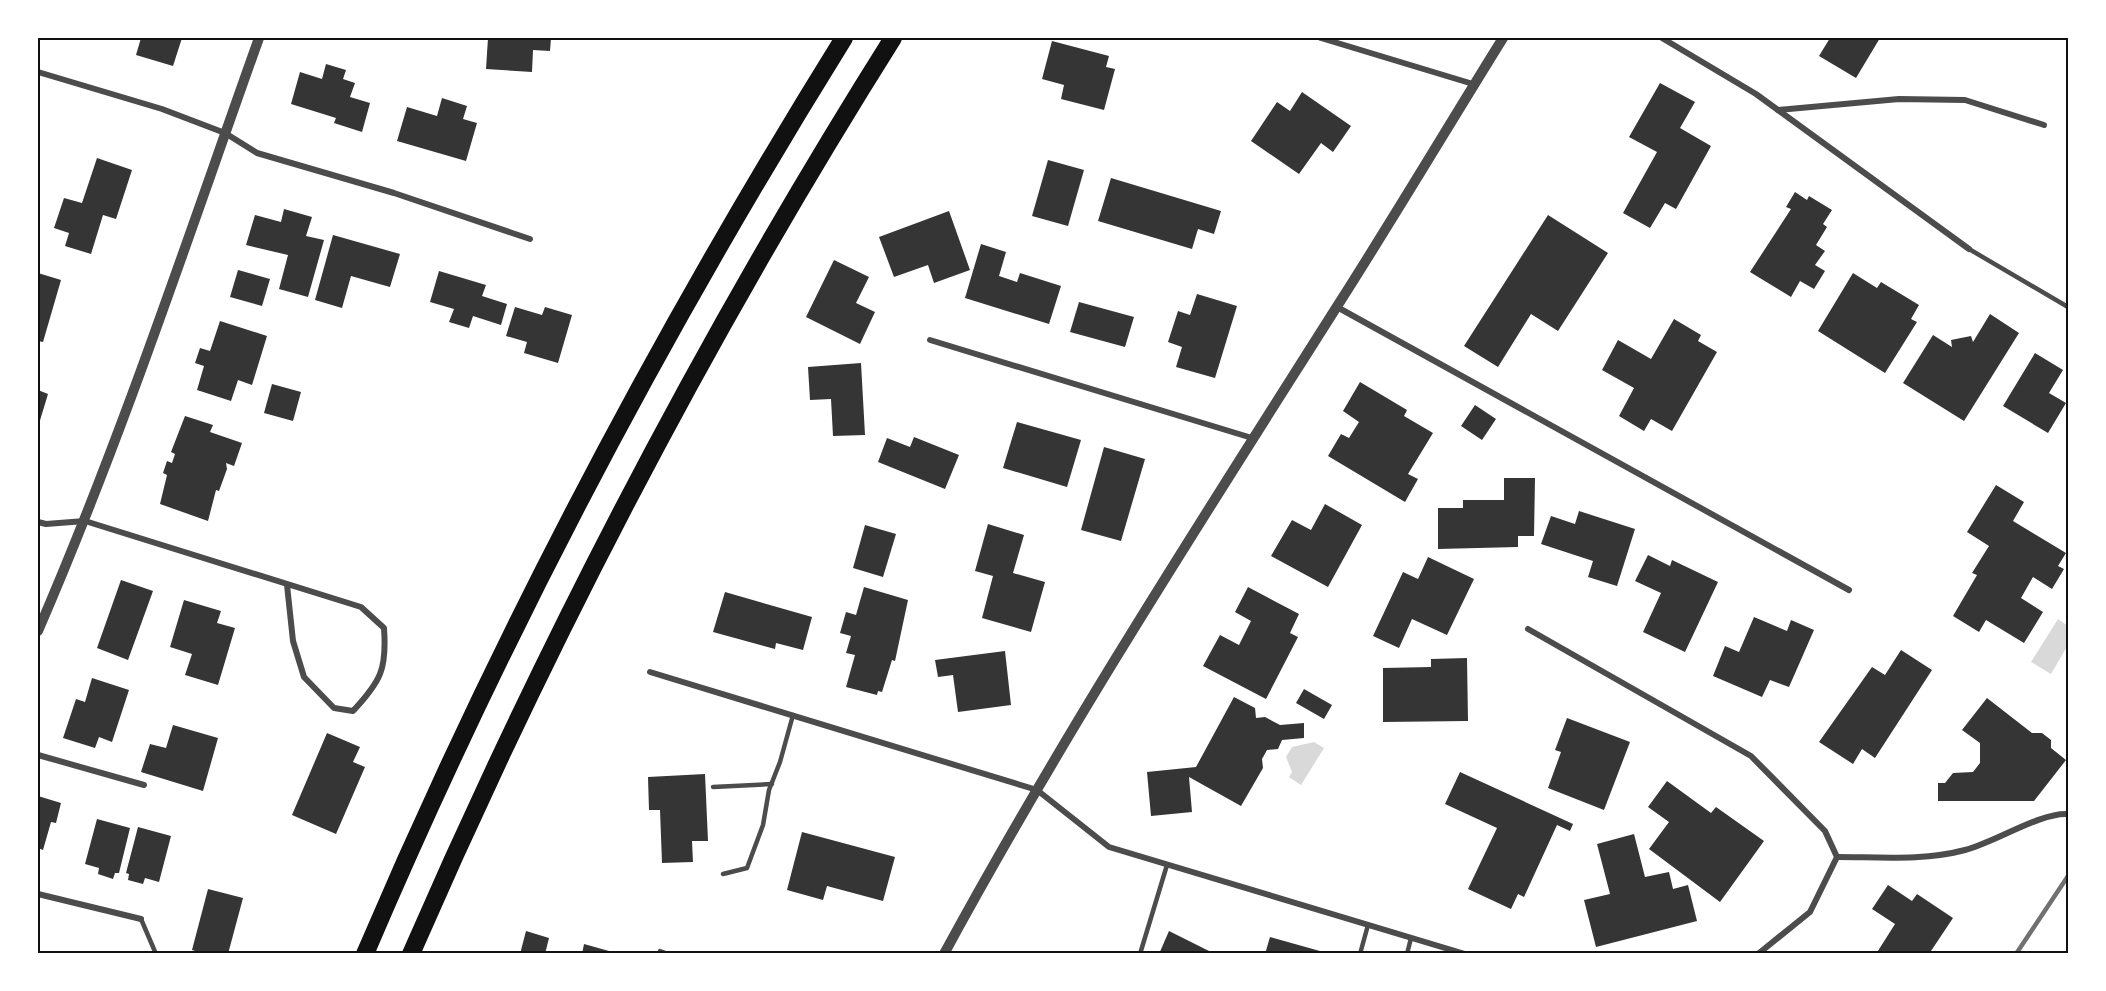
<svg xmlns="http://www.w3.org/2000/svg" width="2106" height="991" font-family="'Roboto Serif',serif">
  <style>
    .water { fill: #d9d9d9 }
    .building { fill: #353535 }
    .lines { fill: none; stroke-linecap: round; stroke-linejoin: round }
    .service { stroke: #4c4c4c; stroke-width: 4.5 }
    .minor { stroke: #4c4c4c; stroke-width: 6 }
    .tertiary { stroke: #4c4c4c; stroke-width: 10 }
    .motorway { stroke: #111; stroke-width: 18 }
    .rail { stroke: #707070; stroke-width: 4.5 }
    .neatline { fill: none; stroke: #111; stroke-width: 2 }
  </style>
  <rect width="100%" height="100%" fill="#fff"/>
  <g class="water">
    <path d="M2058,619L2068,626V645L2051,674L2031,662Z"/>
    <path d="M1314,742L1324,748L1301,785L1289,777L1292,772L1286,757L1292,747Z"/>
  </g>
  <g class="building">
    <path d="M141,38H182L173,66L136,55Z"/>
    <path d="M488,38H551L550,51L533,50L532,72L486,69Z"/>
    <path d="M1830,38H1880L1856,78L1819,56Z"/>
    <path d="M1052,41L1109,56L1106,67L1115,69L1104,110L1061,99L1064,85L1042,79Z"/>
    <path d="M326,64L346,70L343,79L355,83L350,97L370,103L362,132L334,123L336,118L291,104L300,72L322,79Z"/>
    <path d="M1660,83L1695,102L1680,128L1711,146L1676,209L1665,203L1650,228L1623,213L1657,152L1629,137Z"/>
    <path d="M1302,92L1351,126L1333,152L1321,143L1299,174L1251,141L1277,102L1290,111Z"/>
    <path d="M442,98L467,106L463,119L477,123L466,161L397,141L407,107L437,116Z"/>
    <path d="M97,158L132,170L116,219L103,215L91,254L65,246L69,233L54,228L64,198L82,203Z"/>
    <path d="M1048,160L1084,170L1068,226L1032,216Z"/>
    <path d="M1111,178L1221,211L1214,234L1198,229L1192,249L1098,221Z"/>
    <path d="M1795,192L1807,200L1809,196L1832,210L1823,224L1827,227L1816,245L1825,251L1815,265L1825,271L1814,289L1800,281L1791,297L1750,272L1791,209L1786,207Z"/>
    <path d="M284,209L312,217L306,236L324,240L308,297L279,289L288,255L246,245L255,215L281,222Z"/>
    <path d="M949,211L970,270L934,283L928,265L894,277L879,237Z"/>
    <path d="M1548,215L1608,253L1558,331L1531,314L1498,367L1464,346Z"/>
    <path d="M333,235L400,254L390,287L351,276L342,308L315,300Z"/>
    <path d="M981,244L1006,252L999,276L1017,282L1020,273L1061,286L1049,324L965,298Z"/>
    <path d="M834,260L869,277L856,303L875,312L860,344L806,317Z"/>
    <path d="M238,270L270,279L262,306L230,297Z"/>
    <path d="M439,271L486,285L482,296L507,304L501,325L473,316L469,328L449,322L454,309L430,302Z"/>
    <path d="M38,273L61,280L43,342L38,341Z"/>
    <path d="M1853,273L1877,288L1881,282L1919,305L1911,319L1917,322L1885,373L1818,331Z"/>
    <path d="M1197,294L1237,306L1215,378L1176,367L1182,347L1168,342L1178,311L1190,315Z"/>
    <path d="M1079,302L1134,317L1125,347L1070,332Z"/>
    <path d="M515,307L542,315L545,307L572,315L558,363L524,353L527,342L506,336Z"/>
    <path d="M1990,314L2019,333L1964,421L1903,383L1933,335L1952,347L1951,340L1971,336L1973,342Z"/>
    <path d="M1674,319L1701,335L1698,341L1717,352L1672,431L1651,419L1644,431L1619,416L1634,388L1602,370L1618,340L1651,359Z"/>
    <path d="M220,321L267,336L252,385L238,380L231,401L197,390L204,366L195,363L200,348L210,351Z"/>
    <path d="M2035,353L2063,370L2049,393L2066,403L2048,433L2003,406Z"/>
    <path d="M861,363L865,435L833,436L831,399L810,400L808,367Z"/>
    <path d="M1360,382L1407,410L1404,416L1433,433L1408,474L1418,479L1405,502L1328,456L1341,434L1349,438L1359,422L1343,411Z"/>
    <path d="M272,384L301,392L293,421L264,413Z"/>
    <path d="M38,390L48,394L38,427Z"/>
    <path d="M1475,405L1496,419L1482,440L1461,426Z"/>
    <path d="M185,416L213,425L210,432L242,443L234,466L226,463L227,469L219,491L216,490L208,521L160,504L167,475L163,473L167,461L172,463L175,454L171,452Z"/>
    <path d="M1017,422L1081,440L1067,487L1003,468Z"/>
    <path d="M914,437L959,455L945,489L878,462L887,438L910,447Z"/>
    <path d="M1104,447L1145,459L1121,541L1081,530Z"/>
    <path d="M1504,478H1535L1534,536H1518V547L1438,549V508H1463V500H1504Z"/>
    <path d="M1996,485L2024,502L2013,521L2066,553L2058,566L2064,569L2052,589L2033,577L2021,598L2043,612L2024,643L1986,620L1979,632L1953,616L1977,575L1972,573L1989,546L1967,532Z"/>
    <path d="M1325,504L1362,525L1328,587L1271,556L1292,520L1311,530Z"/>
    <path d="M1579,511L1635,529L1617,586L1588,577L1593,561L1541,544L1551,516L1575,524Z"/>
    <path d="M988,524L1024,535L1013,573L1045,582L1031,632L982,618L993,576L975,571Z"/>
    <path d="M865,525L896,534L883,577L853,568Z"/>
    <path d="M1648,555L1670,566L1672,560L1718,582L1685,652L1643,632L1661,593L1635,581Z"/>
    <path d="M1428,557L1474,579L1447,635L1412,619L1399,648L1373,636L1403,572L1418,579Z"/>
    <path d="M121,580L153,591L128,660L97,648Z"/>
    <path d="M864,587L908,600L895,661L892,660L882,692L878,691L877,695L846,687L855,655L846,653L851,636L840,633L846,612L856,615Z"/>
    <path d="M1248,587L1299,614L1290,633L1298,637L1266,699L1203,666L1220,635L1239,645L1251,621L1235,612Z"/>
    <path d="M725,592L812,617L803,650L776,643L775,649L713,632Z"/>
    <path d="M184,600L221,611L217,623L235,628L218,685L185,675L192,654L170,647Z"/>
    <path d="M1754,617L1787,631L1791,620L1814,630L1789,687L1770,680L1762,697L1713,676L1725,646L1739,652Z"/>
    <path d="M1901,650L1932,670L1875,758L1862,749L1853,764L1819,742L1872,667L1885,675Z"/>
    <path d="M1005,651L1011,705L958,712L953,675L938,677L935,660Z"/>
    <path d="M1467,658L1468,721L1383,722V668L1431,667V659Z"/>
    <path d="M92,678L129,690L112,742L99,737L95,748L63,738L76,699L85,702Z"/>
    <path d="M1304,689L1332,705L1324,719L1296,703Z"/>
    <path d="M1234,697L1255,708L1256,718L1265,717L1280,725L1304,723V738L1282,740L1278,749L1267,750L1262,759L1263,768L1241,806L1189,777L1192,812L1151,816L1147,772L1196,767Z"/>
    <path d="M1987,698L2032,733H2042L2051,740V748L2066,760L2034,801H1938V783H1945L1953,773L1973,772L1980,763V743L1962,730Z"/>
    <path d="M1567,718L1630,742L1604,810L1548,788L1561,752L1555,750Z"/>
    <path d="M173,725L218,738L203,791L141,772L150,744L166,748Z"/>
    <path d="M327,733L360,747L353,762L365,767L336,834L292,815Z"/>
    <path d="M1460,772L1573,824L1570,831L1557,825L1524,897L1518,894L1511,909L1468,889L1497,828L1445,804Z"/>
    <path d="M705,774L708,841H692L693,862L662,863L660,810H649L648,777Z"/>
    <path d="M1667,781L1711,813L1716,807L1764,841L1720,902L1649,849L1669,822L1648,807Z"/>
    <path d="M38,796L61,803L56,823L51,822L43,850L38,848Z"/>
    <path d="M97,819L130,828L119,873H115L113,879L98,874L99,868L85,864Z"/>
    <path d="M138,827L171,836L159,882L145,878L143,884L128,880L129,874L126,873Z"/>
    <path d="M802,832L895,857L883,901L827,886L823,900L787,890Z"/>
    <path d="M1634,834L1645,877L1669,872L1673,889L1688,885L1697,921L1596,947L1584,900L1610,894L1597,844Z"/>
    <path d="M1888,885L1912,901L1917,894L1953,918L1929,954H1876L1895,924L1872,909Z"/>
    <path d="M208,889L243,898L228,954H205L192,950Z"/>
    <path d="M526,931L549,938L545,954H520Z"/>
    <path d="M1169,931L1215,954H1159Z"/>
    <path d="M1270,937L1327,953V954H1265Z"/>
    <path d="M584,944L616,953V954H582Z"/>
  </g>
  <g class="lines">
    <g class="service">
      <path d="M1969,249L2068,307"/>
      <path d="M713,787L772,784"/>
      <path d="M723,874L747,868L763,825L769,790L780,762L793,715"/>
      <path d="M141,919L156,954"/>
      <path d="M660,951L668,954"/>
      <path d="M1140,954L1167,865"/>
      <path d="M1360,954L1368,925"/>
      <path d="M1407,954L1411,938"/>
    </g>
    <g class="minor">
      <path d="M1321,38L1473,84"/>
      <path d="M1662,38L1756,94L1969,249"/>
      <path d="M38,72L162,109L225,133L257,153L394,193L530,239"/>
      <path d="M1778,110L1899,99L1965,100L2044,125"/>
      <path d="M1337,307L1849,590"/>
      <path d="M930,340L1252,438"/>
      <path d="M38,522L46,524L85,521L361,607L384,628C387,669 381,681 353,711L334,708L304,677L293,641L287,585"/>
      <path d="M1528,629L1751,756L1825,831L1837,857L1810,912L1758,954"/>
      <path d="M650,672L1037,790L1109,847L1465,954"/>
      <path d="M38,755L144,785"/>
      <path d="M1837,857C1879,857 1924,861 1965,850C1994,843 2041,812 2068,814"/>
      <path d="M38,894L141,919"/>
    </g>
    <g class="tertiary">
      <path d="M38,631C122,437 188,237 259,38"/>
      <path d="M944,954C1064,733 1201,521 1336,308C1393,219 1447,128 1503,38"/>
    </g>
    <g class="motorway">
      <path d="M365,954C501,635 661,332 844,38"/>
      <path d="M411,954C549,637 709,330 893,38"/>
    </g>
    <path class="rail" d="M2016,954L2068,876"/>
  </g>
  <rect width="2106" height="991" fill="none" stroke="#ffffff" stroke-width="78"/>
  <rect x="39" y="39" width="2028" height="913" class="neatline"/>
</svg>
